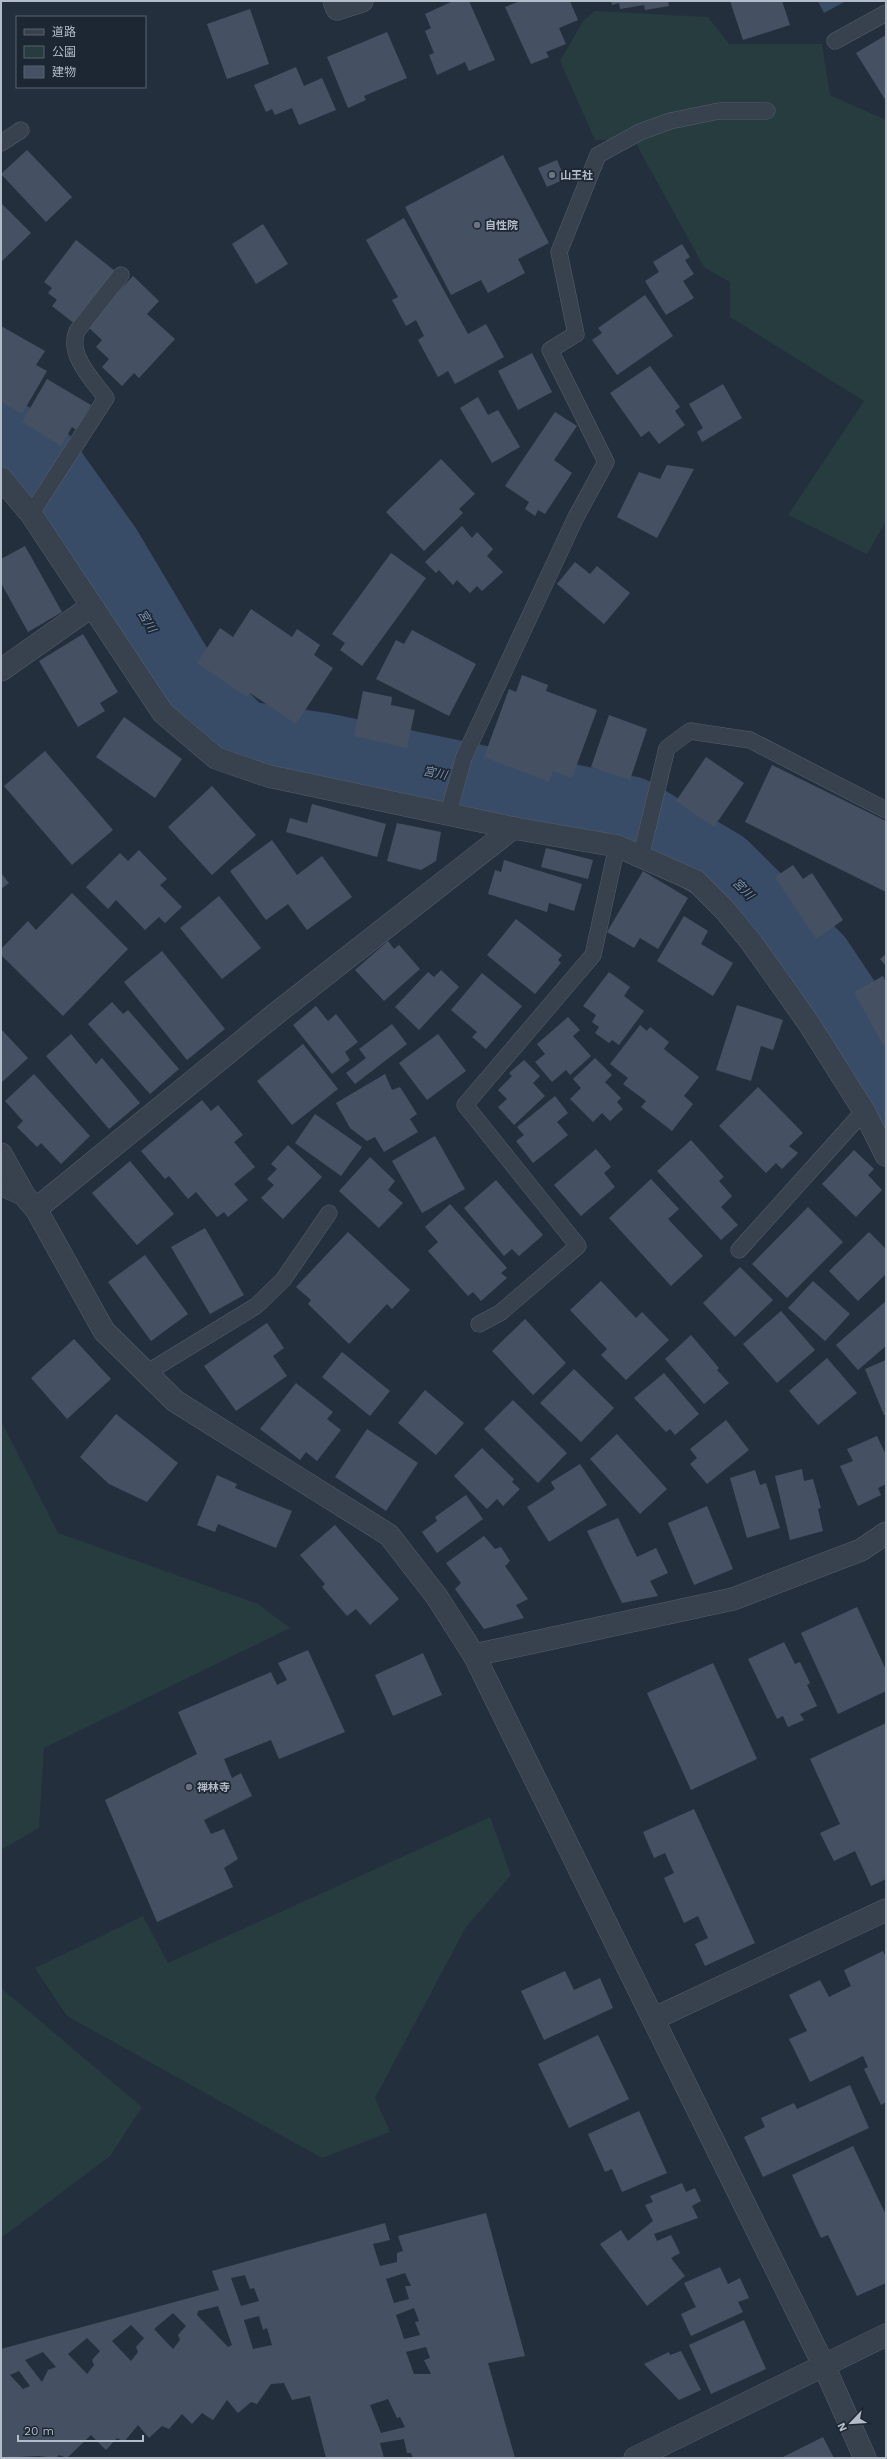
<svg xmlns="http://www.w3.org/2000/svg" width="887" height="2459" font-family="'Work Sans','Noto Sans JP',sans-serif">
  <style>
    .green { fill: #263c3f }
    .water { fill: #394c67 }
    .lines { fill: none; stroke-linecap: round; stroke-linejoin: round }
    .river { stroke: #394c67; stroke-width: 75 }
    .building { fill: #455162; fill-rule: evenodd }
    .service-casing { stroke: #565f6c; stroke-width: 17 }
    .minor-casing { stroke: #565f6c; stroke-width: 23 }
    .tertiary-casing { stroke: #565f6c; stroke-width: 23 }
    .service { stroke: #38414e; stroke-width: 16 }
    .minor { stroke: #38414e; stroke-width: 22 }
    .tertiary { stroke: #38414e; stroke-width: 22 }
    .worship-dot { fill: #6b7280; stroke: #1d2633; stroke-width: 1.5 }
    .labels { text-anchor: middle; dominant-baseline: central; stroke-width: 3.5; stroke-linejoin: round; paint-order: stroke }
    .poi-label { font-size: 11px; font-weight: bold; fill: #b4bcc9; stroke: #1d2633; text-anchor: start }
    .water-label { font-size: 12px; font-style: italic; fill: #7c92b1; stroke: #1d2633 }
  </style>
  <rect width="100%" height="100%" fill="#242f3e"/>
  <g class="green">
    <path d="M595,11L708,17L729,44H822L830,95L886,120V521L867,554L788,515L864,401L730,317V282L704,267L634,140H595L560,61L583,21Z"/>
    <path d="M1,1421L58,1533L258,1604L290,1628L44,1748L39,1828L1,1850Z"/>
    <path d="M490,1817L511,1875L466,1927L375,2098L390,2132L322,2158L67,2016L35,1968L143,1916L168,1963Z"/>
    <path d="M1,1988L142,2107L110,2156L1,2238Z"/>
  </g>
  <path class="water" d="M818,1H846L824,13Z"/>
  <g class="lines">
    <path class="river" d="M1,434L39,457L104,548L177,671L241,738L321,750L631,814L721,867L816,961L844,1003L886,1094"/>
  </g>
  <g class="building">
    <path d="M453,1H469L495,60L469,71L465,62L437,75L429,55L434,53L425,31L431,28L425,14Z"/>
    <path d="M520,1H570L578,20L559,28L566,44L546,52L549,57L531,64L505,7Z"/>
    <path d="M611,1H668L669,6L645,10L644,5L620,9L619,3L612,5Z"/>
    <path d="M730,1H782L790,25L743,40Z"/>
    <path d="M250,9L269,64L227,79L207,24Z"/>
    <path d="M387,32L407,78L364,96L366,100L348,108L327,57Z"/>
    <path d="M886,35V101L856,53Z"/>
    <path d="M296,67L304,86L322,78L336,110L299,125L292,108L275,115L272,109L266,112L254,85Z"/>
    <path d="M27,150L72,197L46,222L1,174Z"/>
    <path d="M503,155L549,243L518,259L525,273L488,293L481,280L451,295L405,207Z"/>
    <path d="M557,160L565,179L547,187L538,168Z"/>
    <path d="M1,203L31,233L2,261H1Z"/>
    <path d="M404,218L468,334L486,324L504,357L455,384L448,371L438,377L418,340L424,336L416,320L406,326L392,300L398,297L366,240Z"/>
    <path d="M263,224L288,264L256,284L232,244Z"/>
    <path d="M76,240L115,271L75,324L52,306L57,300L48,293L52,288L44,282Z"/>
    <path d="M682,244L690,257L685,260L694,274L683,281L694,298L666,315L645,281L659,272L653,262Z"/>
    <path d="M133,276L159,301L147,314L175,339L139,378L134,373L122,386L102,367L109,359L96,347L102,340L87,326Z"/>
    <path d="M645,295L673,336L617,375L592,340L602,333L598,328Z"/>
    <path d="M1,326L45,351L36,365L47,371L22,414L1,402Z"/>
    <path d="M532,353L552,392L518,410L498,371Z"/>
    <path d="M650,366L680,407L675,411L685,425L659,444L649,431L641,437L610,393Z"/>
    <path d="M47,379L91,405L76,430L72,427L61,446L22,422Z"/>
    <path d="M723,384L742,418L702,442L697,432L703,428L689,404Z"/>
    <path d="M478,397L488,415L498,410L520,447L492,463L460,408Z"/>
    <path d="M555,412L577,426L554,460L572,473L545,514L538,510L535,516L525,509L529,502L505,486Z"/>
    <path d="M441,459L475,494L459,509L463,513L424,551L386,512Z"/>
    <path d="M667,465L694,469L657,538L617,517L639,472L660,479Z"/>
    <path d="M462,526L472,538L477,532L493,549L487,556L503,572L482,591L477,586L470,593L457,580L453,585L439,570L436,573L425,562Z"/>
    <path d="M25,546L62,612L28,632L1,583V559Z"/>
    <path d="M391,553L426,578L362,666L340,650L345,643L332,634Z"/>
    <path d="M575,562L590,574L597,566L630,593L604,624L557,584Z"/>
    <path d="M251,609L292,637L297,629L320,645L314,655L333,668L296,724L250,693L247,697L197,663L220,628L233,637Z"/>
    <path d="M412,630L476,664L449,716L376,679L396,640L404,644Z"/>
    <path d="M83,634L118,692L100,703L105,711L78,727L39,661Z"/>
    <path d="M522,675L548,685L546,691L597,710L572,778L553,771L549,782L484,757L509,689L516,692Z"/>
    <path d="M363,691L392,697L391,705L415,710L407,748L354,736Z"/>
    <path d="M609,715L647,729L630,780L591,767Z"/>
    <path d="M124,717L182,759L155,798L96,757Z"/>
    <path d="M45,751L113,830L72,865L4,786Z"/>
    <path d="M706,757L744,783L714,827L676,801Z"/>
    <path d="M772,765L886,821V892L745,822Z"/>
    <path d="M212,786L256,835L212,875L168,827Z"/>
    <path d="M312,804L386,824L377,857L286,832L290,818L307,823Z"/>
    <path d="M397,823L441,832L436,861L421,870L387,861Z"/>
    <path d="M272,840L297,875L322,856L352,897L307,930L288,904L266,920L230,871Z"/>
    <path d="M546,848L593,860L588,879L541,867Z"/>
    <path d="M139,850L167,879L160,885L182,907L165,923L159,917L145,930L116,900L108,909L86,887L120,853L128,861Z"/>
    <path d="M504,860L582,884L574,911L549,903L547,912L488,894L495,870L501,872Z"/>
    <path d="M793,865L803,879L812,873L843,920L816,939L775,877Z"/>
    <path d="M643,871L688,898L658,949L640,938L634,948L607,932Z"/>
    <path d="M1,873L9,883L1,889Z"/>
    <path d="M72,893L128,949L63,1016L1,955V949L28,921L36,930Z"/>
    <path d="M219,896L261,948L222,979L180,928Z"/>
    <path d="M684,916L708,931L701,944L733,963L713,996L657,961Z"/>
    <path d="M516,919L562,955L558,960L561,963L535,994L487,955Z"/>
    <path d="M388,941L394,949L399,945L420,969L384,1001L355,970Z"/>
    <path d="M162,951L225,1029L187,1060L124,982Z"/>
    <path d="M886,954V966L880,959Z"/>
    <path d="M441,970L459,987L419,1030L395,1007L428,972L434,977Z"/>
    <path d="M609,972L630,987L624,996L644,1011L619,1045L612,1040L609,1043L595,1033L599,1027L592,1022L596,1015L583,1006Z"/>
    <path d="M482,973L522,1006L486,1049L472,1037L477,1032L451,1010Z"/>
    <path d="M883,976L886,982V1043L883,1045L854,992Z"/>
    <path d="M112,1002L123,1014L128,1010L179,1069L150,1094L88,1024Z"/>
    <path d="M737,1005L783,1020L773,1050L761,1046L751,1081L716,1070Z"/>
    <path d="M316,1006L328,1021L336,1014L358,1042L345,1052L350,1060L332,1074L293,1025Z"/>
    <path d="M568,1017L580,1030L573,1036L591,1056L570,1075L566,1070L552,1082L535,1062L545,1054L537,1044Z"/>
    <path d="M392,1024L407,1044L355,1084L346,1073L366,1058L359,1049Z"/>
    <path d="M640,1025L647,1031L650,1027L669,1042L664,1049L699,1077L684,1096L693,1104L672,1131L641,1107L646,1101L623,1084L628,1078L610,1064Z"/>
    <path d="M1,1029L28,1058L1,1083Z"/>
    <path d="M71,1034L96,1064L102,1058L140,1103L109,1129L46,1056Z"/>
    <path d="M438,1034L466,1071L427,1100L399,1063Z"/>
    <path d="M303,1044L338,1089L292,1125L257,1081Z"/>
    <path d="M595,1058L612,1075L605,1082L621,1098L617,1102L623,1109L610,1121L602,1113L593,1122L570,1099L581,1088L573,1079Z"/>
    <path d="M524,1060L540,1076L533,1083L545,1096L514,1125L498,1107L507,1099L498,1090L512,1076L509,1073Z"/>
    <path d="M34,1074L90,1136L61,1164L41,1143L37,1147L17,1127L23,1121L5,1101Z"/>
    <path d="M385,1074L392,1090L400,1087L417,1114L410,1119L418,1132L384,1152L375,1137L367,1141L350,1128L336,1103Z"/>
    <path d="M758,1087L803,1133L789,1146L798,1153L782,1169L776,1163L766,1173L719,1126Z"/>
    <path d="M555,1096L568,1113L557,1122L568,1135L533,1163L516,1141L524,1135L517,1127Z"/>
    <path d="M202,1100L211,1111L218,1105L243,1135L234,1142L255,1167L234,1184L248,1200L228,1217L224,1212L217,1217L196,1192L188,1199L169,1176L165,1179L141,1151Z"/>
    <path d="M315,1114L362,1147L341,1176L295,1143Z"/>
    <path d="M435,1136L465,1189L422,1213L392,1161Z"/>
    <path d="M691,1140L724,1177L719,1181L732,1196L721,1207L738,1225L721,1240L657,1171Z"/>
    <path d="M288,1145L322,1177L283,1219L261,1198L274,1185L267,1179L277,1169L271,1164Z"/>
    <path d="M596,1149L611,1167L604,1173L615,1187L581,1216L554,1185Z"/>
    <path d="M854,1150L874,1169L868,1175L882,1190L856,1217L822,1184Z"/>
    <path d="M370,1157L395,1181L388,1190L403,1203L379,1228L339,1191Z"/>
    <path d="M130,1161L174,1214L137,1245L92,1193Z"/>
    <path d="M651,1179L679,1209L668,1219L703,1256L671,1286L609,1218Z"/>
    <path d="M496,1180L543,1235L519,1256L512,1249L504,1256L464,1208Z"/>
    <path d="M450,1204L507,1268L501,1273L507,1278L481,1301L473,1292L468,1296L428,1251L438,1242L425,1227Z"/>
    <path d="M808,1207L843,1242L787,1298L752,1264Z"/>
    <path d="M205,1228L244,1295L210,1314L171,1247Z"/>
    <path d="M348,1232L410,1290L392,1309L387,1304L349,1344L308,1304L311,1300L296,1287Z"/>
    <path d="M869,1232L886,1249V1274L858,1301L829,1271Z"/>
    <path d="M145,1255L188,1314L151,1341L108,1282Z"/>
    <path d="M740,1267L773,1300L735,1337L703,1303Z"/>
    <path d="M601,1281L636,1318L642,1312L669,1340L626,1380L601,1355L607,1349L570,1310Z"/>
    <path d="M813,1281L850,1314L825,1341L788,1308Z"/>
    <path d="M886,1301V1346L858,1370L836,1345Z"/>
    <path d="M781,1311L815,1350L777,1383L743,1344Z"/>
    <path d="M525,1319L566,1363L533,1395L492,1351Z"/>
    <path d="M267,1323L284,1348L273,1356L287,1376L236,1411L204,1366Z"/>
    <path d="M691,1335L719,1368L717,1370L729,1383L704,1404L665,1359Z"/>
    <path d="M74,1339L111,1379L67,1419L31,1378Z"/>
    <path d="M342,1352L390,1391L370,1416L322,1377Z"/>
    <path d="M827,1358L857,1393L818,1425L789,1391Z"/>
    <path d="M886,1360V1415H884L865,1369Z"/>
    <path d="M574,1369L614,1408L581,1442L540,1403Z"/>
    <path d="M664,1373L699,1414L675,1435L670,1429L666,1432L634,1398Z"/>
    <path d="M296,1383L333,1412L327,1419L341,1430L317,1461L306,1452L300,1460L260,1429Z"/>
    <path d="M425,1390L464,1423L436,1455L398,1423Z"/>
    <path d="M513,1400L567,1453L538,1483L484,1429Z"/>
    <path d="M116,1414L178,1463L147,1502L109,1484L80,1457Z"/>
    <path d="M726,1420L749,1450L707,1484L690,1464L697,1458L690,1449Z"/>
    <path d="M367,1429L418,1463L386,1511L335,1477Z"/>
    <path d="M617,1434L667,1489L640,1514L590,1459Z"/>
    <path d="M877,1436L886,1455V1484L878,1488L881,1495L858,1506L840,1466L853,1461L847,1449Z"/>
    <path d="M482,1448L514,1479L512,1482L520,1489L503,1506L497,1499L487,1509L454,1476Z"/>
    <path d="M580,1464L607,1505L549,1542L527,1507L555,1489L551,1482Z"/>
    <path d="M802,1469L804,1481L813,1479L821,1508L818,1509L823,1531L790,1540L775,1476Z"/>
    <path d="M755,1470L760,1485L766,1483L780,1528L747,1538L730,1478Z"/>
    <path d="M217,1475L237,1484L235,1488L292,1511L276,1548L218,1524L215,1532L197,1525Z"/>
    <path d="M466,1495L483,1519L437,1553L422,1532L437,1521L435,1517Z"/>
    <path d="M707,1506L733,1569L694,1585L668,1523Z"/>
    <path d="M618,1518L637,1557L656,1548L668,1573L650,1581L658,1596L622,1603L587,1531Z"/>
    <path d="M335,1525L399,1599L370,1625L356,1609L347,1616L322,1587L325,1584L300,1555Z"/>
    <path d="M484,1536L495,1549L501,1547L510,1561L505,1566L528,1599L516,1605L524,1618L484,1629L455,1589L461,1583L446,1563Z"/>
    <path d="M857,1607L886,1670V1691L838,1714L801,1633Z"/>
    <path d="M784,1642L795,1664L800,1662L810,1683L807,1685L817,1706L800,1714L804,1720L788,1727L783,1716L777,1719L748,1659Z"/>
    <path d="M308,1650L345,1732L279,1759L271,1740L224,1759L232,1778L241,1773L252,1796L204,1820L211,1834L224,1829L238,1859L224,1868L233,1887L157,1922L105,1800L197,1754L178,1712L271,1672L277,1685L287,1680L278,1663Z"/>
    <path d="M423,1653L442,1695L393,1716L375,1675Z"/>
    <path d="M713,1663L757,1759L691,1790L647,1693Z"/>
    <path d="M886,1723V1879L871,1886L855,1851L834,1861L820,1833L840,1824L810,1759Z"/>
    <path d="M694,1809L755,1943L705,1966L695,1944L708,1938L698,1916L684,1923L664,1878L674,1873L665,1853L654,1858L643,1832Z"/>
    <path d="M883,1951L886,1958V2102L881,2105L864,2069L868,2067L863,2056L810,2082L789,2039L807,2031L789,1995L820,1980L829,1997L851,1986L844,1970Z"/>
    <path d="M565,1971L574,1990L600,1978L613,2008L544,2040L521,1991Z"/>
    <path d="M598,2035L629,2099L569,2128L538,2064Z"/>
    <path d="M850,2085L869,2128L763,2177L744,2137L765,2127L761,2118L794,2103L797,2109Z"/>
    <path d="M639,2111L667,2173L622,2192L612,2169L605,2172L588,2134Z"/>
    <path d="M853,2146L886,2215V2283L857,2296L828,2235L821,2238L792,2175Z"/>
    <path d="M682,2183L686,2192L695,2188L701,2201L692,2206L698,2218L654,2234L657,2241L671,2235L680,2253L671,2258L685,2276L647,2306L600,2244L621,2230L628,2241L653,2221L645,2205L653,2202L650,2196Z"/>
    <path d="M486,2213L525,2356L488,2363L515,2458H413L411,2453H407L404,2439L380,2443L384,2458H326L310,2396L292,2400L284,2383L271,2384L257,2404L251,2402L238,2413L227,2400L213,2420L202,2413L192,2424L182,2414L169,2429L162,2426L149,2438L138,2425L124,2442L117,2438L106,2450L91,2435L67,2458L59,2455L56,2458L38,2456L1,2458V2349L219,2290L212,2271L385,2223L390,2240L373,2244L380,2266L397,2262V2253L403,2251L398,2236ZM405,2273L411,2286H405L409,2299L394,2303L386,2279ZM245,2275L250,2289L254,2288L259,2301L241,2306L231,2278ZM218,2306L232,2345L228,2347L197,2315L198,2311ZM414,2308L419,2321L415,2322L420,2335L404,2339L396,2315ZM173,2313L186,2326L178,2335L180,2340L173,2349L154,2329ZM259,2316L263,2330L267,2328L272,2345L253,2349L244,2320ZM131,2325L144,2338L136,2347L138,2352L131,2361L112,2341ZM87,2338L100,2351L92,2360L94,2365L87,2374L68,2354ZM426,2347L430,2358L424,2360L431,2374H414L406,2352ZM43,2352L56,2367L48,2370L42,2382L25,2360ZM19,2371L30,2386L23,2389L10,2375ZM388,2399L397,2418L400,2417L405,2427L381,2433L370,2405Z"/>
    <path d="M720,2267L728,2284L740,2278L749,2298L738,2302L743,2312L691,2336L681,2314L696,2307L684,2283Z"/>
    <path d="M744,2320L766,2369L711,2394L689,2345Z"/>
    <path d="M681,2351L701,2390L679,2400L644,2364L669,2352L670,2355Z"/>
    <path d="M823,2437L834,2458H781Z"/>
  </g>
  <g class="lines">
    <g class="service-casing">
      <g id="service">
        <path d="M835,41L886,13"/>
        <path d="M1,143L21,130"/>
        <path d="M31,514L106,398C93,380 67,355 77,331L121,275"/>
        <path d="M448,815L464,757L576,517L606,462L550,350L576,334L559,252L598,155L640,132L670,121L719,111H767"/>
        <path d="M641,856L667,748L690,731L750,740L886,810"/>
        <path d="M739,1250L864,1111"/>
        <path d="M479,1324L500,1313L578,1246L465,1105L593,955L617,846"/>
        <path d="M148,1372L256,1306L283,1280L329,1213"/>
      </g>
    </g>
    <g class="minor-casing">
      <g id="minor">
        <path d="M334,1L337,9L362,1"/>
        <path d="M1,478L31,514L163,713L216,758L268,776L513,828L617,846L696,881L724,909L752,943L808,1022L864,1111L886,1155"/>
        <path d="M1,670L92,606"/>
        <path d="M1,1184L24,1195"/>
        <path d="M36,1209L273,1016L513,828"/>
        <path d="M474,1655L733,1599L861,1550L886,1533"/>
        <path d="M653,2019L886,1910"/>
        <path d="M635,2458L886,2335"/>
      </g>
    </g>
    <g class="tertiary-casing">
      <path id="tertiary" d="M1,1154L24,1195L36,1209L104,1331L175,1401L389,1535L437,1597L474,1655L824,2366L865,2458"/>
    </g>
    <use href="#service" class="service"/>
    <use href="#minor" class="minor"/>
    <use href="#tertiary" class="tertiary"/>
  </g>
  <g class="worship-dot">
    <circle cx="552" cy="175" r="4"/>
    <circle cx="477" cy="225" r="4"/>
    <circle cx="189" cy="1787" r="4"/>
  </g>
  <g class="labels">
    <g class="poi-label">
      <text x="560" y="175">山王社</text>
      <text x="485" y="225">自性院</text>
      <text x="197" y="1787">禅林寺</text>
    </g>
    <g class="water-label">
      <text transform="translate(147 621) rotate(59)">宮川</text>
      <text transform="translate(435 773) rotate(12)">宮川</text>
      <text transform="translate(743 889) rotate(45)">宮川</text>
    </g>
  </g>
  <rect width="887" height="2459" fill="none" stroke="#b4bcc9" stroke-width="4"/>
  <rect x="16" y="16" width="130" height="72" fill="#1d2633" stroke="#59626f"/>
  <rect x="24" y="29" width="20" height="6" fill="#38414e" stroke="#59626f"/>
  <text x="52" y="36" font-size="12" fill="#b4bcc9">道路</text>
  <rect x="24" y="46" width="20" height="12" fill="#263c3f" stroke="#59626f"/>
  <text x="52" y="56" font-size="12" fill="#b4bcc9">公園</text>
  <rect x="24" y="66" width="20" height="12" fill="#455162" stroke="#59626f"/>
  <text x="52" y="76" font-size="12" fill="#b4bcc9">建物</text>
  <g transform="translate(851 2423) rotate(245)" stroke="#1d2633" stroke-width="3" paint-order="stroke">
  <path d="M0-3L7 15L0 10L-7 15Z" fill="#b4bcc9"/>
  <text y="-6" font-size="11" font-weight="bold" text-anchor="middle" fill="#b4bcc9">N</text>
  </g>
  <path d="M18 2435v6h125v-6" fill="none" stroke="#b4bcc9" stroke-width="2"/>
  <text x="24" y="2435" font-size="12" fill="#b4bcc9" stroke="#1d2633" stroke-width="3" paint-order="stroke">20 m</text>
</svg>
